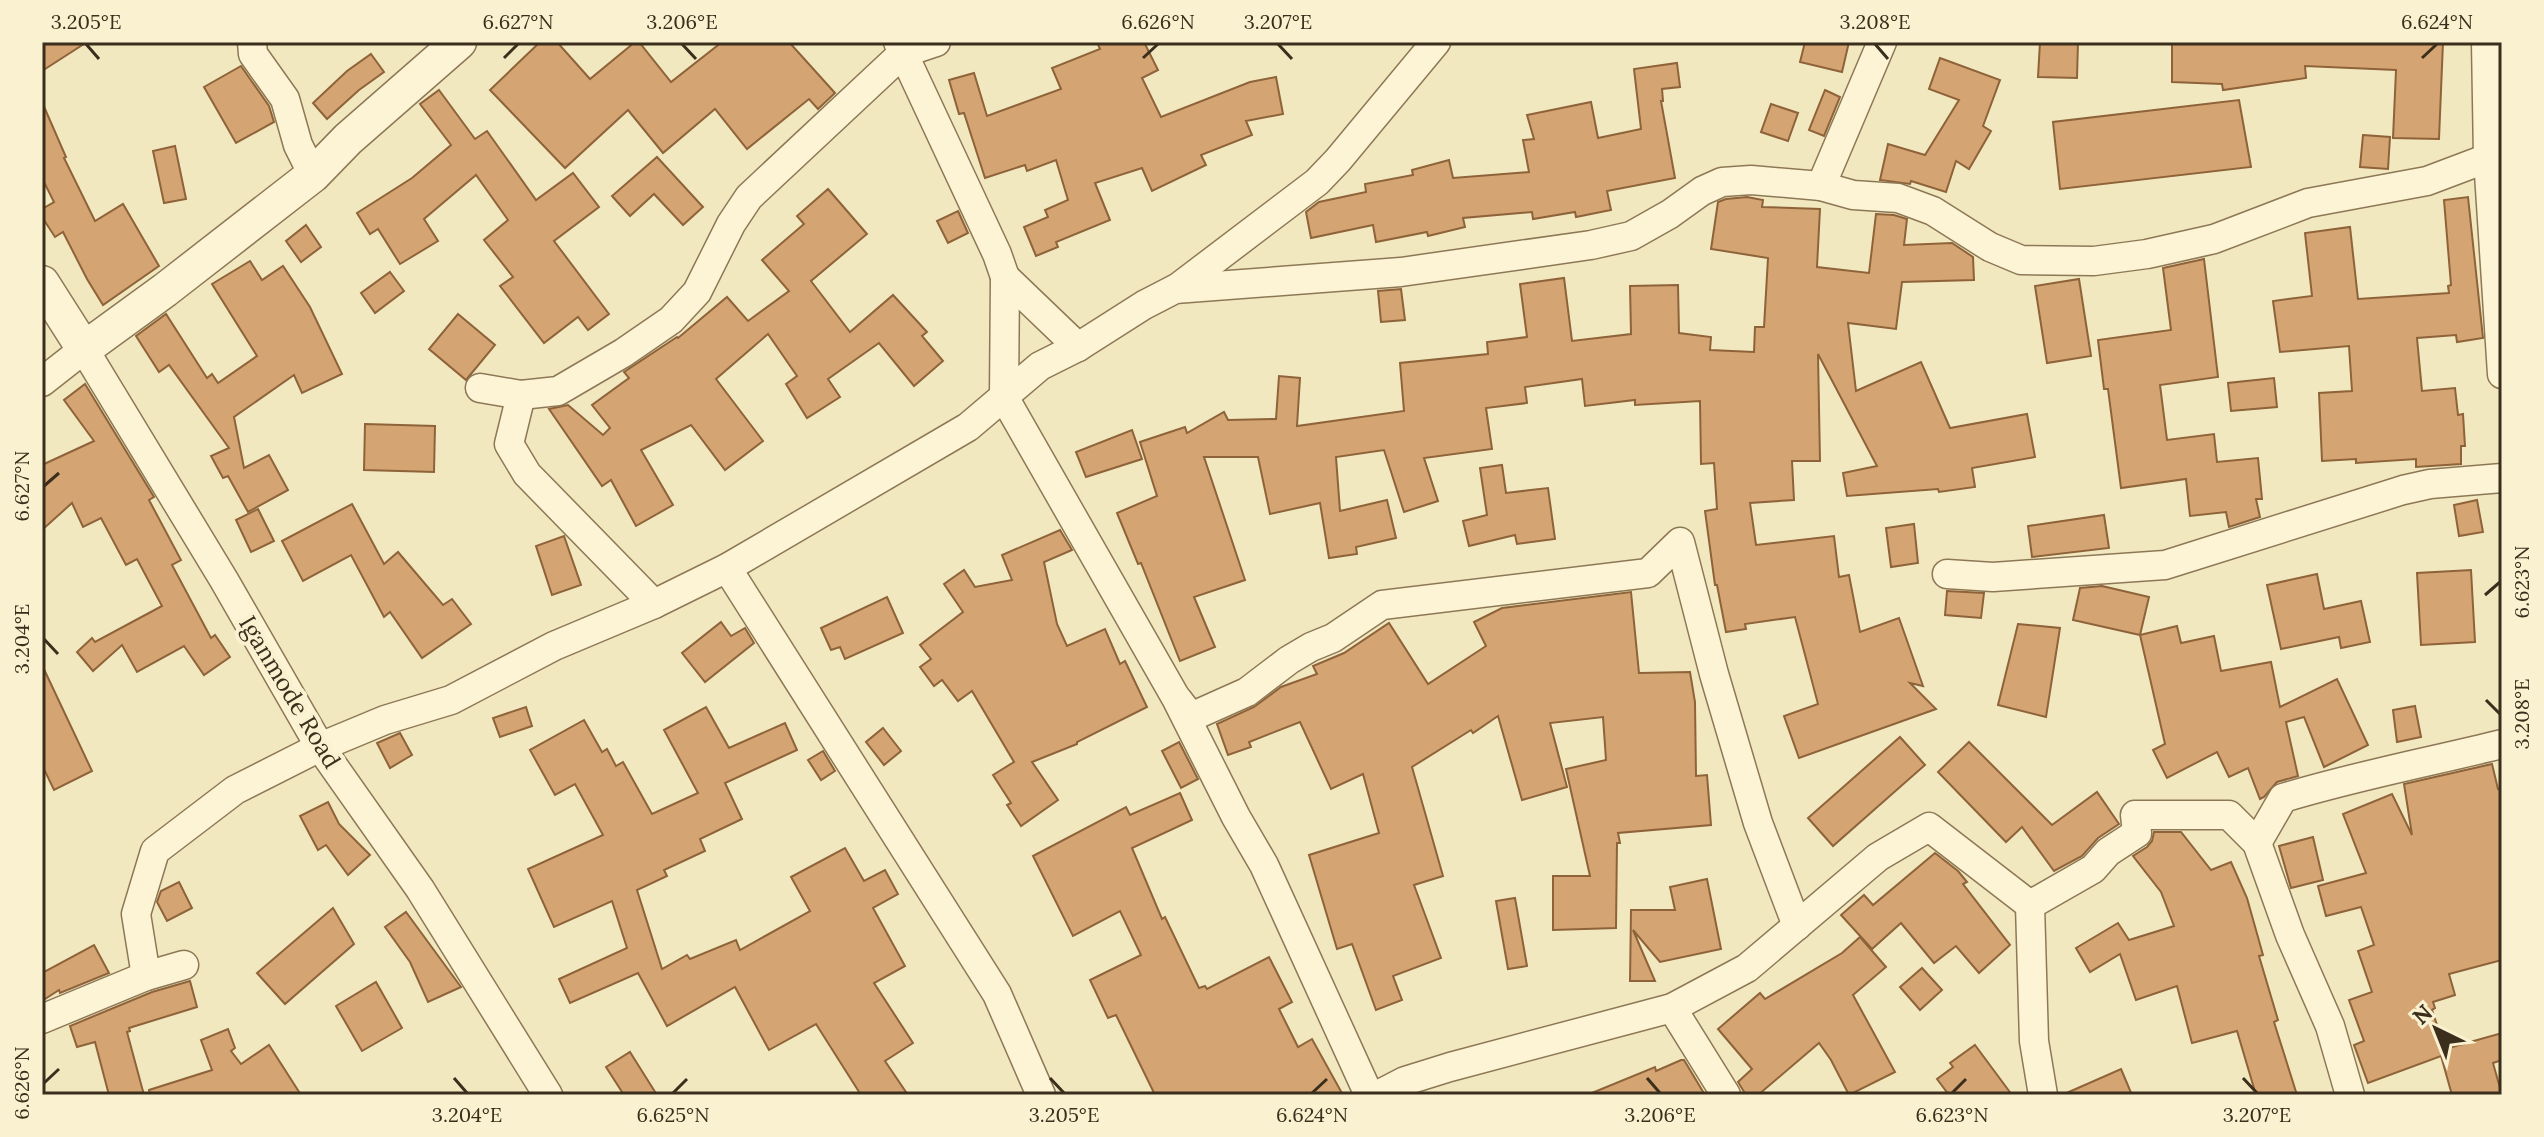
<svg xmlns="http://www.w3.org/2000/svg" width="2544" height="1137" font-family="Lora,serif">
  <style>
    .building { fill: #d4a472; stroke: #8e6339; stroke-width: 2 }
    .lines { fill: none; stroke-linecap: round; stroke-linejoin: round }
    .minor-casing { stroke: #8d7856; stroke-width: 31 }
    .tertiary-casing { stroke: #8d7856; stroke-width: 37 }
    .minor { stroke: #fcf4d4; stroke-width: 28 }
    .tertiary { stroke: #fcf4d4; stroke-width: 34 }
    .ticks { fill: none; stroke: #3b2e1c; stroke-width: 3 }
    .labels { text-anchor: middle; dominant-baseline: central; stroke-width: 8; stroke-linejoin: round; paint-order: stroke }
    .street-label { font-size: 24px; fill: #3b2e1c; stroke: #f9f1d0 }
    .neatline { fill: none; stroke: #3b2e1c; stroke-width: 3 }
    .ticks-label { font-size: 20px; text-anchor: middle; fill: #3b2e1c }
  </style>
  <rect width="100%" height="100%" fill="#f2e8c0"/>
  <g class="building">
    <path d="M42,42H87L42,71Z"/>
    <path d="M540,42H557L590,79L635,42H639L671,82L722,42H789L835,93L818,109L809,99L747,149L715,109L663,153L628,110L565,168L490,90Z"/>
    <path d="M1097,42H1144L1158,70L1142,78L1161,117L1250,82L1276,77L1283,114L1246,121L1252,135L1201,155L1206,165L1152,191L1142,168L1095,183L1110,220L1056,242L1058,247L1036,256L1024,227L1048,217L1045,210L1068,200L1056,160L1027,171L1025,165L985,178L964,113L959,114L949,80L974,73L987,116L1061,89L1052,68L1100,49Z"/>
    <path d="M1805,42H1849L1842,72L1800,62Z"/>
    <path d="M2040,42H2078L2077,78L2038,77Z"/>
    <path d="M2172,42H2443L2439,139L2393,138L2396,70L2305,66L2306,78L2223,90L2222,84L2172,82Z"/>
    <path d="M371,54L384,72L359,90L327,119L313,103L347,71Z"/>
    <path d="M1940,58L2000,80L1983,126L1991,131L1969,169L1956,161L1946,192L1911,181L1910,184L1880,180L1888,144L1925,155L1959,100L1929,89Z"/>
    <path d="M1677,63L1680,87L1662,89L1663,101H1661L1675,178L1607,191L1611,210L1576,217L1575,212L1533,219L1532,212L1463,218L1465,227L1428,236L1427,232L1376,242L1373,225L1311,238L1306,212L1319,202L1366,192L1365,184L1413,175L1412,170L1449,160L1453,178L1529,172L1523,140L1534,139L1527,115L1591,102L1598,138L1641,129L1634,69Z"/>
    <path d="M241,66L269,106L274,122L236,143L204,87Z"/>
    <path d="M439,90L475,139L487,131L536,200L573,173L599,207L554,241L609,314L588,330L578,317L544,343L500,286L513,277L484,240L508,220L476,175L424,219L438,241L400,264L378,229L370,234L357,213L412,178L451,145L420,104Z"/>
    <path d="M1825,90L1840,97L1824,136L1809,130Z"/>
    <path d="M2239,100L2251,167L2060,189L2053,122Z"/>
    <path d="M42,102L66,157L64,158L95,221L123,204L159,266L103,305L87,279L63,232L55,237L42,217V209L54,202L42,178Z"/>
    <path d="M1771,104L1798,113L1788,141L1761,132Z"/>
    <path d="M2363,135L2390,137L2388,169L2360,167Z"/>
    <path d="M175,146L186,199L164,203L153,151Z"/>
    <path d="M657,157L703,207L683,225L654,194L630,216L612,196Z"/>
    <path d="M828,189L867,234L811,281L850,332L893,295L927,332L922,336L943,361L914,386L879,343L828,379L840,397L807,418L786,384L797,376L768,334L716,379L763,441L725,470L691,425L641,450L673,505L636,526L611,480L602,486L549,409L568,405L603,435L610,428L592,405L629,378L624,372L677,337L678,338L727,297L748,321L789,291L762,260L804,224L797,216Z"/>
    <path d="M1747,197L1763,200L1762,207L1820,209L1817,267L1869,273L1876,214L1894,215L1907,219L1904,245L1952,243L1973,257L1974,280L1902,282L1896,329L1848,323L1856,391L1921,362L1950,428L2027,414L2035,457L1972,468L1975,487L1939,492L1938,489L1847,496L1843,473L1877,466L1818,354L1820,461H1792L1794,500L1750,503L1756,545L1834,536L1839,577L1849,575L1860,632L1899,618L1923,686L1910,683L1936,709L1799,758L1784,716L1818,704L1795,617L1745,624L1746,629L1726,632L1717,585H1715L1705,511L1717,509L1714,463L1701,464L1700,401L1635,405V400L1585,406L1582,379L1525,387L1527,403L1486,408L1492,449L1424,458L1438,501L1404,512L1384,450L1336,457L1340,511L1387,500L1396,538L1356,547L1357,554L1329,558L1320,503L1270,514L1258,457H1204L1245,580L1194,597L1215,647L1180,661L1141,563L1138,564L1117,513L1157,496L1140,442L1185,427L1187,433L1224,412L1228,420L1276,419L1279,376L1300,378L1297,426L1404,411L1400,363L1488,354L1487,342L1527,337L1520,284L1564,278L1572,341L1631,334L1630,286L1678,285L1679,333L1711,337L1710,350L1754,352L1755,327H1764L1768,258L1711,249L1718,202L1726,199Z"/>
    <path d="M2468,197L2483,338L2457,342L2456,335L2417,338L2422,391L2455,388L2458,415L2463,414L2465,446H2461V464L2416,467V459L2356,463V459L2322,461L2319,393L2352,391L2349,346L2280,352L2273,301L2312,296L2305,233L2350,227L2358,299L2449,293L2448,286L2451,285L2444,200Z"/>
    <path d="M958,211L968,233L948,243L937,221Z"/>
    <path d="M306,225L321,247L301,262L286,241Z"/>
    <path d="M2204,259L2218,377L2160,385L2167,440L2214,434L2217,462L2258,458L2262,499H2256L2260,517L2229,527L2226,512L2190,516L2186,479L2121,488L2108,389H2104L2098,340L2171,330L2163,268Z"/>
    <path d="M250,261L262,280L283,266L310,307L342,374L302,393L294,375L234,417L244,468L269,455L288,490L248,512L228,476L223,478L211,456L229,448L169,365L159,372L136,336L166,314L207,378L212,374L218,383L257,356L212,284Z"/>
    <path d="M390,272L404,291L375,313L361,293Z"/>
    <path d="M2079,279L2091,356L2047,363L2035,286Z"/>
    <path d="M1401,289L1405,320L1381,322L1378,291Z"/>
    <path d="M458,314L495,345L466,380L429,349Z"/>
    <path d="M2274,378L2277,407L2231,411L2228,383Z"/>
    <path d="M85,384L154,497L149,500L181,560L172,565L211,638L215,635L230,657L204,675L184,646L137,672L122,645L93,671L77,652L92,638L95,642L162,606L137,559L126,565L101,518L83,527L72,503L42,530V465L94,441L64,400Z"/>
    <path d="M365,424L435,426L434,472L364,470Z"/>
    <path d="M1132,430L1142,459L1086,477L1076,452Z"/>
    <path d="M1502,465L1506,493L1548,488L1555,539L1517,544L1515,535L1469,546L1463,521L1487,515L1480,468Z"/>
    <path d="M2477,500L2483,532L2459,536L2454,505Z"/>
    <path d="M352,504L384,564L398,552L443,605L452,599L471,624L422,658L390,612L384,617L351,555L303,581L282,541Z"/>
    <path d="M258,509L274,541L251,552L236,520Z"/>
    <path d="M2104,515L2109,548L2032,557L2028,526Z"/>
    <path d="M1914,524L1918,563L1891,567L1886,528Z"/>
    <path d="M1060,530L1072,550L1044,562L1057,624L1067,646L1105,629L1120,664L1125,661L1147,707L1077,742V744L1032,762L1058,800L1021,826L1007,805L1011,803L993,775L1014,762L972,691L958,701L942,680L934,686L920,667L931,659L920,645L963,612L944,584L964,570L975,587L1012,580L1002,555Z"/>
    <path d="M564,536L581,585L552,595L536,546Z"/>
    <path d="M2471,570L2475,642L2421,645L2417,573Z"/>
    <path d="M2317,574L2324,609L2361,601L2370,642L2341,648L2339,637L2281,649L2267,585Z"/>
    <path d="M2102,586L2149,597L2140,635L2073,620L2080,588Z"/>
    <path d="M1947,591L1984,593L1981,618L1945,615Z"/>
    <path d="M1631,592L1639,673L1690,672L1695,702L1696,776L1707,775L1711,825L1618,833L1620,843H1617L1616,928L1553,930V876H1590L1566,769L1606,760L1603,717L1550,723L1567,787L1522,800L1498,716L1473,733L1471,730L1412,767L1443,876L1414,885L1441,958L1393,976L1402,1000L1376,1010L1352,944L1337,949L1309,855L1379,833L1363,774L1331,789L1300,722L1249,742L1251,747L1228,755L1217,724L1254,707L1281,687L1317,674L1313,666L1344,653L1389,623L1428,684L1486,646L1474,622L1502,608Z"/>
    <path d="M887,597L903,633L845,659L840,647L831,650L821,628Z"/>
    <path d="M721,622L731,636L745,628L754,643L705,682L682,653Z"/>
    <path d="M2018,624L2060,628L2046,717L1998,705Z"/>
    <path d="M2177,626L2181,643L2214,636L2221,671L2271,662L2280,707L2337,679L2368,745L2324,767L2304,717L2286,722L2298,776L2277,782L2264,797L2260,799L2248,768L2229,777L2217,752L2167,778L2153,750L2165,744L2140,635Z"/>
    <path d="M42,665L92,771L54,790L42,765Z"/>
    <path d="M2415,706L2421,737L2397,742L2393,710Z"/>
    <path d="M526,707L532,726L500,737L493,718Z"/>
    <path d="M706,707L729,748L785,723L797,750L725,783L742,819L700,839L705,851L664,870L667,876L637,890L662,969L687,955L690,959L736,940L740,950L810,911L791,877L845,848L864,881L885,870L898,894L873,908L905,966L874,983L913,1043L885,1061L908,1095H861L816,1024L769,1050L735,987L667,1026L638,973L570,1003L559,979L627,948L612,901L554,927L528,869L603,835L575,784L555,795L530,750L584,720L602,752L607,749L616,766L623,762L652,814L698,793L664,730Z"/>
    <path d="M883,728L901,751L884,765L866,742Z"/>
    <path d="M400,733L412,755L390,768L377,743Z"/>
    <path d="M1900,737L1925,765L1833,846L1808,818Z"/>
    <path d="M1179,742L1198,779L1181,788L1162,751Z"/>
    <path d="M1969,742L2052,825L2097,792L2119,824L2098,838L2082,856L2054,871L2022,827L2006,842L1938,772Z"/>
    <path d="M823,751L835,771L821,780L808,760Z"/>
    <path d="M2492,764L2498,789L2502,788V960L2449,974L2455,995L2433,1002L2435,1008L2432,1010L2445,1049L2502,1033V1060L2493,1063L2502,1095H2452L2441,1056L2368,1083L2354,1045L2364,1041L2349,1000L2372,992L2358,951L2374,945L2361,907L2326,916L2318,886L2366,873L2343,814L2392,794L2412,835L2404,784Z"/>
    <path d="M1180,793L1192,820L1132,848L1162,919L1165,917L1199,988L1205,986L1207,989L1269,957L1292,1002L1279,1009L1298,1047L1312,1039L1343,1095H1155L1116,1015L1108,1018L1090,980L1141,955L1120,911L1073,936L1033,856L1126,807L1130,815Z"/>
    <path d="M328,802L339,824L370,855L348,875L326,845L318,850L300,816Z"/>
    <path d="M2154,832H2181L2211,870L2231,862L2247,898L2263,955L2259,956L2278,1020L2274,1022L2297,1095H2256L2237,1031L2192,1043L2177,986L2136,1000L2120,954L2090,972L2076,948L2118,923L2129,940L2174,926L2161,892L2133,856L2147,847L2152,841Z"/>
    <path d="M2313,837L2323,880L2291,888L2279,846Z"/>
    <path d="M1935,853L1958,871L1967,882L1963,884L2010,945L1979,973L1956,946L1934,963L1901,923L1872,949L1841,915L1864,895L1873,905Z"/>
    <path d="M1707,879L1721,949L1660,962L1633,930L1655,981H1630L1631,910H1675L1670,887Z"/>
    <path d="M179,882L192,908L167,921L157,902L161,891Z"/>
    <path d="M1515,898L1527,966L1508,969L1496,901Z"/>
    <path d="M333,908L354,944L285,1004L257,973Z"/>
    <path d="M406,912L461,987L428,1002L410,962L385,927Z"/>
    <path d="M1860,937L1886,967L1853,995L1895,1072L1849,1095L1831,1060L1819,1043L1758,1095H1746L1738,1082L1752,1069L1718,1029L1760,993L1765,999L1842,953Z"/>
    <path d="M94,945L109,973L60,993L59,990L42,1001V973Z"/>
    <path d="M1922,968L1942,990L1920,1010L1900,987Z"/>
    <path d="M190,981L197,1007L129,1028L130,1031L127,1032L144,1095H109L95,1042L77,1047L70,1026L152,992Z"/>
    <path d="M376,982L402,1028L362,1051L336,1006Z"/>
    <path d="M228,1029L235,1048L231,1051L241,1064L269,1045L301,1095H150L149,1090L212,1070L201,1040Z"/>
    <path d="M1975,1045L2012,1095H1949L1937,1079L1953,1067L1950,1063Z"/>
    <path d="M630,1052L657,1095H624L606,1067Z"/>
    <path d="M1681,1060H1684L1705,1095H1587L1655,1067L1656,1071Z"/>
    <path d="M2121,1069L2132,1095H2062Z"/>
  </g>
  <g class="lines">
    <g class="minor-casing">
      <g id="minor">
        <path d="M252,42L253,54L285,99L298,145L313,175"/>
        <path d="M898,42L997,254L1005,277L1004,397L1176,698L1236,817L1264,865L1369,1095"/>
        <path d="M2486,42L2488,158L2502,374"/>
        <path d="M1821,186L1882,42"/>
        <path d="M1005,277L1078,347"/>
        <path d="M1176,289L1317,182L1338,160L1436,42"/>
        <path d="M42,382L84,349L224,580L320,747L420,889L548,1095"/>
        <path d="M480,388L521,395L558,391L623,353L671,320L697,292L731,224L749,197L903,53L936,42"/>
        <path d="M521,395L509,444L527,474L654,604"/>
        <path d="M727,568L997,994L1041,1095"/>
        <path d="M1947,574L1993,577L2165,565L2403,490L2430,484L2502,478"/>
        <path d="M1178,700L1191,717L1247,692L1289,660L1311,647L1333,638L1382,605L1648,573L1680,542L1714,674L1758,823L1797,926"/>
        <path d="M2257,843L2283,798C2355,776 2429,762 2502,744"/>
        <path d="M2030,905L2093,869L2108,852L2137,833L2135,815H2229L2257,843L2290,935L2330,1026L2350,1095"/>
        <path d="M2030,905L2034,1041L2043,1095"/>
        <path d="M146,976L136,914L155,851L235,790L320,747L385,720L451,700L554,646L654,604L727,568L968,427L1040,366L1078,347L1144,305L1175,289L1401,272L1591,245L1631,236L1670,214L1702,191L1722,182L1751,180L1821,186L1853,195L1898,198L1933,211L1990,247L2021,260L2094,261L2147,254L2214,239L2308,203L2427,181L2488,158"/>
        <path d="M1672,1008L1726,1095"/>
        <path d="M42,1019L146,976L184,965"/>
        <path d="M1378,1095L1405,1081L1450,1067L1672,1008L1747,968L1878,857L1929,827L2030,905"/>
      </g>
    </g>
    <g class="tertiary-casing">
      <path id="tertiary" d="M42,283L84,349L165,290L313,175L348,139L459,42"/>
    </g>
    <use href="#minor" class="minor"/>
    <use href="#tertiary" class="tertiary"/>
  </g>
  <path class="ticks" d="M86,44L99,59M682,44L696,59M1278,44L1292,59M1875,44L1888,59M504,58L518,44M1143,58L1158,44M2422,58L2437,44M44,486L59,473M2485,595L2500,582M44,639L58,654M2486,700L2500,714M454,1078L467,1093M1050,1078L1064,1093M1647,1078L1660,1093M2243,1078L2257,1093M44,1083L59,1069M673,1093L687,1079M1312,1093L1327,1079M1952,1093L1966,1079"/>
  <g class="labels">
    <g class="street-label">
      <text transform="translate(290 692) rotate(59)">Iganmode Road</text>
    </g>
  </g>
  <rect width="2544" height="1137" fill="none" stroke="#f9f1d0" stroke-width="88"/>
  <g transform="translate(2436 1029) rotate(317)" stroke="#f9f1d0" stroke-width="6" paint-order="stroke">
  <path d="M0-6L14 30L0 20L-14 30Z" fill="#3b2e1c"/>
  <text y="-12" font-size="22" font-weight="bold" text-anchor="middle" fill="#3b2e1c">N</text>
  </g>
  <rect x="44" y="44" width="2456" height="1049" class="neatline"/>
  <g class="ticks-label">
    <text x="86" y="29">3.205°E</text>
    <text x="518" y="29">6.627°N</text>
    <text x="682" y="29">3.206°E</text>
    <text x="1158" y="29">6.626°N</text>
    <text x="1278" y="29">3.207°E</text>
    <text x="1875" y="29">3.208°E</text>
    <text x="2437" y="29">6.624°N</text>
    <text transform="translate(22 486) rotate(-90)" y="7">6.627°N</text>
    <text transform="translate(2522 582) rotate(-90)" y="7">6.623°N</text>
    <text transform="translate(22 639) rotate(-90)" y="7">3.204°E</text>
    <text transform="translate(2522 714) rotate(-90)" y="7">3.208°E</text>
    <text transform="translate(22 1083) rotate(-90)" y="7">6.626°N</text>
    <text x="467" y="1122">3.204°E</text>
    <text x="673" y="1122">6.625°N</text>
    <text x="1064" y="1122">3.205°E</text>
    <text x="1312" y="1122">6.624°N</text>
    <text x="1660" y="1122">3.206°E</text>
    <text x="1952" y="1122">6.623°N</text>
    <text x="2257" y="1122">3.207°E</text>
  </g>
</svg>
